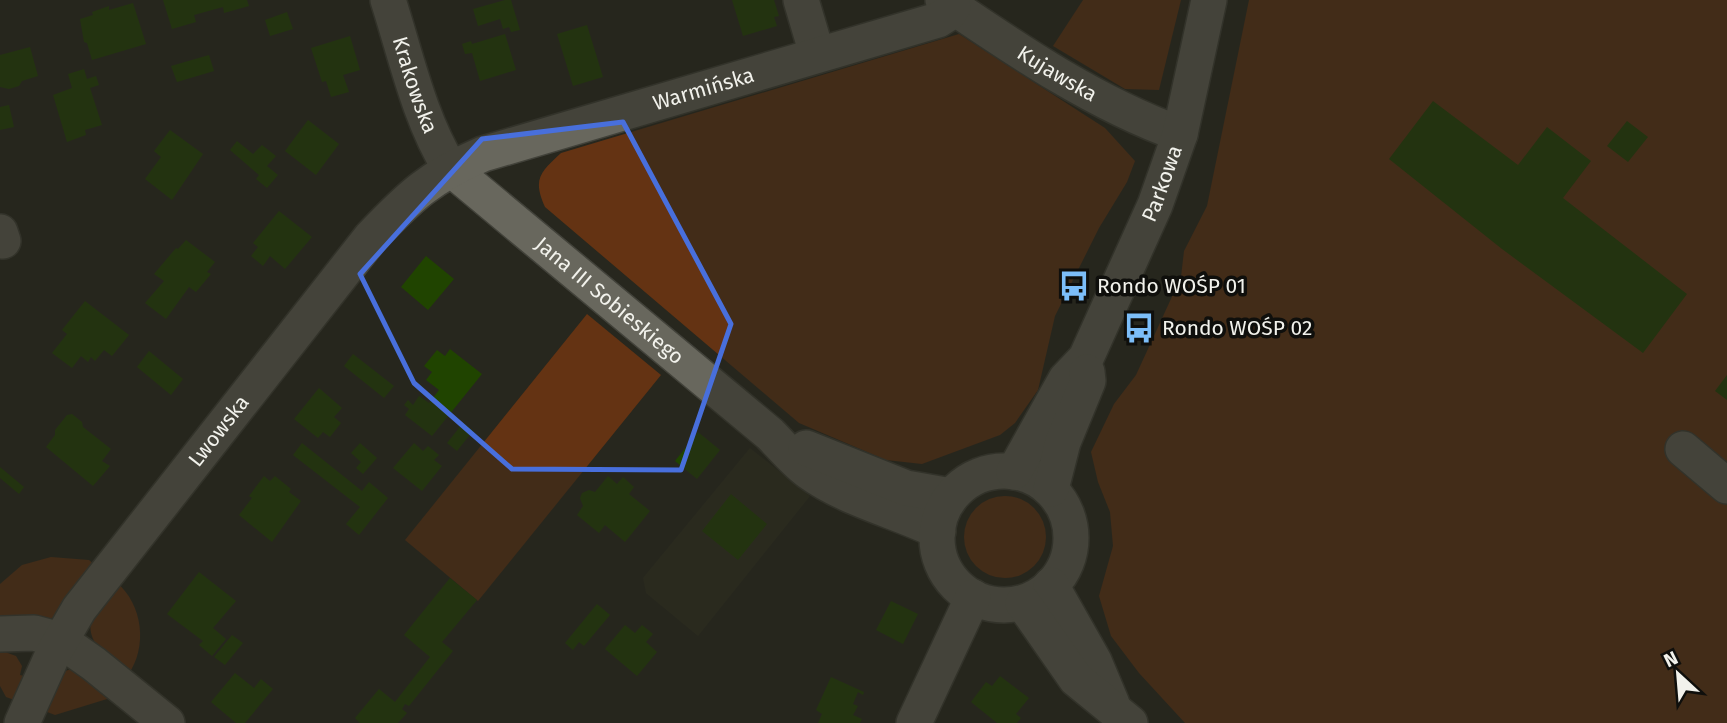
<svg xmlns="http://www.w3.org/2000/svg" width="1727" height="723" font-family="'Fira Sans',sans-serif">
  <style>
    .built { fill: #303021 }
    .green { fill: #643313 }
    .building { fill: #204400 }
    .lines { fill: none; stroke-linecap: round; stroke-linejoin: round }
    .minor-casing { stroke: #42423a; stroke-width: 38 }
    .minor { stroke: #68675d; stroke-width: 35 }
    .marked { fill: none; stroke: #486fdc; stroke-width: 5; stroke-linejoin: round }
    .labels { text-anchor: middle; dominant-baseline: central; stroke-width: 7; stroke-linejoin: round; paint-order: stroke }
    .street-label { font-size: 21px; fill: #f2f2ec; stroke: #0f0f0c }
    .poi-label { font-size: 21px; fill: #f2f2ec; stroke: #0f0f0c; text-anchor: start }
  </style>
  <rect width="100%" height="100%" fill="#27271e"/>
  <path class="built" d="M750,448L810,496L698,636L646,593L643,578Z"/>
  <g class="green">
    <path d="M1083,0H1181L1159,90L1125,89L1053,46Z"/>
    <path d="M1249,0H1727V723H1185L1139,673L1111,636L1099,596L1113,546L1110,512L1098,482L1091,452L1114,404L1136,375L1181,277L1184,251L1207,206Z"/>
    <path d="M959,34L1105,128L1135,161L1127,182L1099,228L1055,316L1038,390L1015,423L1000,435L922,464L886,460L799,423L545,207C532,178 541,172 561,153Z"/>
    <path d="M587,314L661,375L478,601L405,540Z"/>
    <circle cx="1005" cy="537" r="41"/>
    <path d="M51,557L89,560L96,566L54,618L0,623V584L22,565Z"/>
    <path d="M116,582C143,604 148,647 128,675C113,662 86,645 91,621C94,609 109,593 116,582Z"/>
    <path d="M5,652L16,656L22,666L20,675L28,677L20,702L6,697L0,686V653Z"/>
    <path d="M71,669L112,694L107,699L55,715L42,710L63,672Z"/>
  </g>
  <g class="building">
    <path d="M163,0H247L249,6L224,13L223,7L194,15L196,22L172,29Z"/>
    <path d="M505,0H511L520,30L511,32L509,27L503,29L500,19L478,26L473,9Z"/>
    <path d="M732,0H774L779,16L774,17L777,26L743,36Z"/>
    <path d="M133,3L146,44L92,60L87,43L84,42L80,19L93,15L92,12L109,6V10Z"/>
    <path d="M287,12L293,29L270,36L265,20Z"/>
    <path d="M587,25L603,77L573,86L557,34Z"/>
    <path d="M505,34L516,70L480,81L472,53L465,54L462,44L471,41L472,44Z"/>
    <path d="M350,36L360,70L343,75L349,92L331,97L326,81L322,82L311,48Z"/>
    <path d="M30,47L38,76L22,81L19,86L9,89L0,87V55Z"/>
    <path d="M209,55L214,71L177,82L171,66Z"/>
    <path d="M84,69L87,79L96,76L99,85L90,88L102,125L85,130L86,135L67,142L53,95L72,88L68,74Z"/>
    <path d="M1433,101L1518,165L1547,127L1591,161L1563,198L1687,294L1643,353L1502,249L1389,159Z"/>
    <path d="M9,105L14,127L0,130V107Z"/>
    <path d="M308,120L339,144L316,175L285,151Z"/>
    <path d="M1627,121L1648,137L1628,162L1607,146Z"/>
    <path d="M170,130L203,154L172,200L145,179L161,157L154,151Z"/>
    <path d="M237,141L253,154L262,145L276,156L267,166L278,175L267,188L256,179L259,175L230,150Z"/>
    <path d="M279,211L312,237L285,269L270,256L263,266L251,256L258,247L253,243Z"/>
    <path d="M186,240L215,262L207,272L211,274L196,292L189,287L166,319L145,303L164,281L154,274L176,248L178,249Z"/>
    <path d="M426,256L454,279L428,310L401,287Z"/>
    <path d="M85,301L129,335L112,356L104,350L95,361L91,357L88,362L81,356L72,368L52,353L67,334L62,330Z"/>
    <path d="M450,349L482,374L432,436L405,415L409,409L404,405L408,400L413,405L419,396L429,403L439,390L426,380L432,372L424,366L437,350L445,356Z"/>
    <path d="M149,351L183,379L171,395L137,367Z"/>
    <path d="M353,354L394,386L384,398L344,366Z"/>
    <path d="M1727,375V400L1715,391Z"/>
    <path d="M319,388L342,408L334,417L341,423L330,437L323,432L318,438L294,419Z"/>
    <path d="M72,414L82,422L83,427L111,449L102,461L110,466L93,486L46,447L55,435V430L67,415Z"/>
    <path d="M463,423L473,431L457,451L447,443Z"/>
    <path d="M698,432L720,450L697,479L675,461Z"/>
    <path d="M302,443L362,491L369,482L388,498L359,535L346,524L360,507L293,455Z"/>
    <path d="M360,443L377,458L363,474L356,468L361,462L351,453Z"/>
    <path d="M414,443L423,451L428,446L439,455L434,460L442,466L422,491L393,468Z"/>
    <path d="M0,467L24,487L19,494L0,478Z"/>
    <path d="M264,476L270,481L275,476L291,489L289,492L301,501L272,542L239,515L252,498L249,496Z"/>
    <path d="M608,476L617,484L623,477L634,487L629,494L650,511L625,542L605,525L599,533L577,515L583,506L580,498L582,493L589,490L595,492Z"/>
    <path d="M731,494L767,524L738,560L702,531Z"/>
    <path d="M199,572L236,601L213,628L226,639L212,656L199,645L203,641L167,614Z"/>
    <path d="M450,578L477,600L442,642L453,651L409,706L405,704L402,709L407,713L398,723H360L355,718L379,689L395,702L430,657L404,635Z"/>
    <path d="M891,601L918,614L903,644L876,630Z"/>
    <path d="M597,604L610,615L584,646L579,642L573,650L565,643Z"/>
    <path d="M625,625L635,633L642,625L653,634L646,642L657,652L637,676L605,649Z"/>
    <path d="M232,635L243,643L225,665L214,657Z"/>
    <path d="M235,673L254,688L261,679L273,689L245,723H236L211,702Z"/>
    <path d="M1000,676L1029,698L1016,714L1021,718L1017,723H997L971,702L986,682L992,686Z"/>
    <path d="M831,677L864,692L863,695L858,692L853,704L858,706L853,715L862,719L860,723H818L822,714L816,710Z"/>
  </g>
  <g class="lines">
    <g class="minor-casing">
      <g id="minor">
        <path id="s1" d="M388,0C406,56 419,118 450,168L770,434C782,446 795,462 809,472C846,499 897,511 938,531"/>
        <path d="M801,0L817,54"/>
        <path id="s2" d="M943,0C1018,51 1094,103 1180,134"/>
        <path d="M0,232L3,241"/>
        <path d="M806,448L906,488L951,496"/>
        <path d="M1683,449L1727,486"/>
        <circle cx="1004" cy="538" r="67"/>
        <path id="s3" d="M1014,472L1066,379L1086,358L1155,205L1180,134L1209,0"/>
        <path d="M1051,489L1063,442L1088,381L1087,372"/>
        <path d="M1051,585L1094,661L1112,704"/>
        <path d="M1023,603L1076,679L1130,723"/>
        <path d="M0,634L34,633L60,640L94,664L167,723"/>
        <path id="s4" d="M22,723L53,654L79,609L371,237C410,196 430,177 483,154L938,20L949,13L953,7"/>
        <path d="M914,723L973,597"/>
      </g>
    </g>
    <use href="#minor" class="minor"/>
  </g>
  <path d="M0 0H1727V723H0ZM623,122L731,324L681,470L512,469L414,383L360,274L482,139Z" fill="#27271e" fill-opacity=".55" fill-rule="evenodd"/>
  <path class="marked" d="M623,122L731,324L681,470L512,469L414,383L360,274L482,139Z"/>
  <defs>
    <g id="bus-bare" transform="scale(2.415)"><path d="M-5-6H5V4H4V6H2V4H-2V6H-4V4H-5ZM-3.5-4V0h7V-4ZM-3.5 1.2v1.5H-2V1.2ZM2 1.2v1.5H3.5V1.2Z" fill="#7cbef9" stroke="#0f0f0c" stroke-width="2.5" paint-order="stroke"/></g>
  </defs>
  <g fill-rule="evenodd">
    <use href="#bus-bare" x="1074" y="286"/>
    <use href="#bus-bare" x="1139" y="328"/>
  </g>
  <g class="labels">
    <g class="street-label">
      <text stroke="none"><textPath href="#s2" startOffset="136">Kujawska</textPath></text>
      <text stroke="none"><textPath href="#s1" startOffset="89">Krakowska</textPath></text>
      <text stroke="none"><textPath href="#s4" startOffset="971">Warmińska</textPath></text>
      <text stroke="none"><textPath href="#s3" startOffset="326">Parkowa</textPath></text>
      <text stroke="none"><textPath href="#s1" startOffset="387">Jana III Sobieskiego</textPath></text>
      <text stroke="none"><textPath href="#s4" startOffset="354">Lwowska</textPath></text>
    </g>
    <g class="poi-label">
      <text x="1097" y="286">Rondo WOŚP 01</text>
      <text x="1162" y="328">Rondo WOŚP 02</text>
    </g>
  </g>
  <g transform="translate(1678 674) rotate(334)" stroke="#0f0f0c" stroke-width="5" paint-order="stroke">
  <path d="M0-5L12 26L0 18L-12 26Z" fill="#f2f2ec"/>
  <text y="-10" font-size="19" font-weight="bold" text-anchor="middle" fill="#f2f2ec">N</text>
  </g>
</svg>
